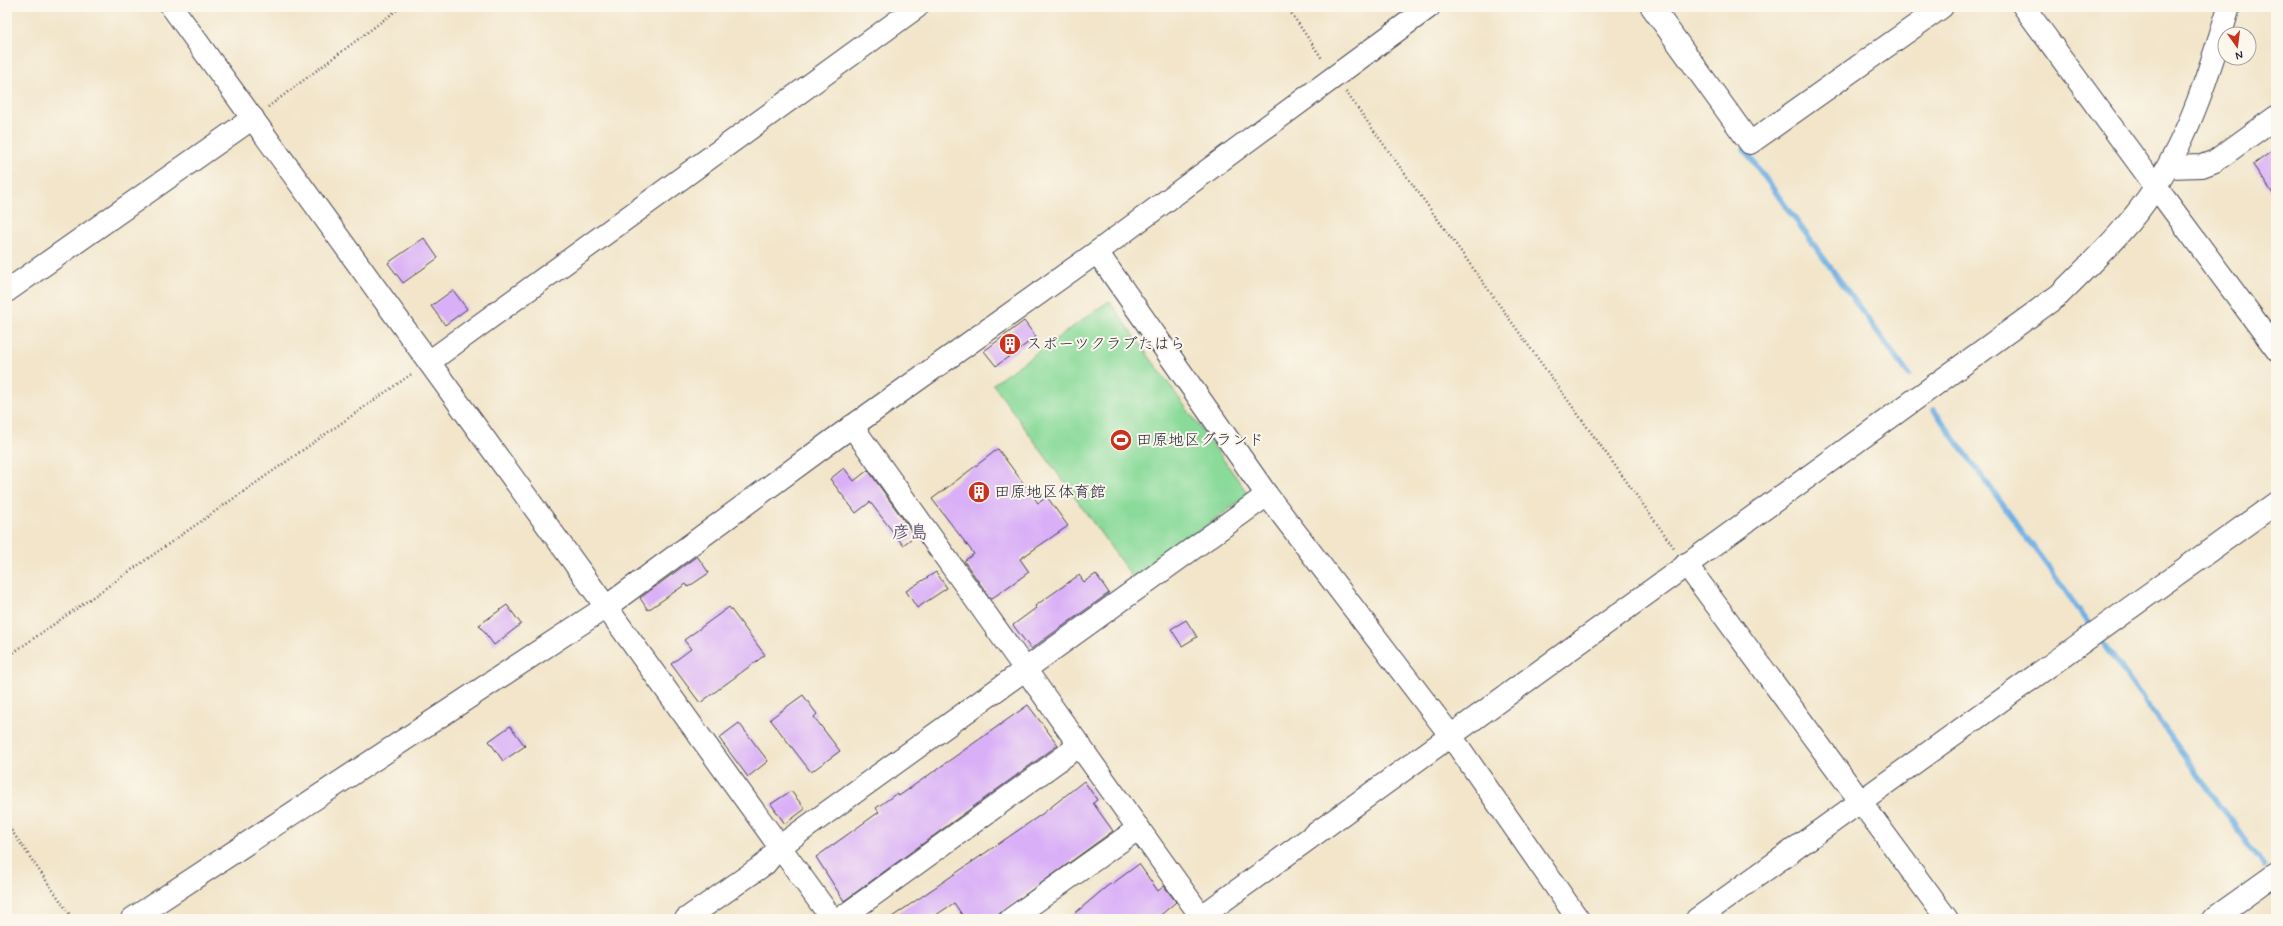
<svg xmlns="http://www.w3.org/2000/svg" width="2283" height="926" font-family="Mynerve,'Klee One',sans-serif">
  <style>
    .green { fill: #8ada9a; stroke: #567e6a }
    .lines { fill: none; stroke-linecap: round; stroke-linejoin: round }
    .stream { stroke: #70b0e4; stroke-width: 5.5 }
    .building { fill: #d9aff7 }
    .minor-casing { stroke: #413f50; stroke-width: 24 }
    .tertiary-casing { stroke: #413f50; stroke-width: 24 }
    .path { stroke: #413f50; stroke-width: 2.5; stroke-dasharray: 1 3; stroke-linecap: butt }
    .minor { stroke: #fff; stroke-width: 22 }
    .tertiary { stroke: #fff; stroke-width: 22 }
    .labels { text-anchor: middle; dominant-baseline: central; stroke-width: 4; stroke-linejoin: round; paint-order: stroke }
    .poi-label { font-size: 16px; fill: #22223b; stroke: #fbf7ec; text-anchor: start }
    .quarter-label { font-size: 18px; font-weight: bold; fill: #62537d; stroke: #fbf7ec }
  </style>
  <rect width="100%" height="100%" fill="#fbf7ec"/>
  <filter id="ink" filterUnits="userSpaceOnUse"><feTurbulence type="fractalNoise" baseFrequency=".025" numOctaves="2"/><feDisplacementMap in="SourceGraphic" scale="8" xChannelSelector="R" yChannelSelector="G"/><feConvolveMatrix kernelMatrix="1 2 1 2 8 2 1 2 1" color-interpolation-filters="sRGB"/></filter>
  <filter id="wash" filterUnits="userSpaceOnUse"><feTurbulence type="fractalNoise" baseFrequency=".012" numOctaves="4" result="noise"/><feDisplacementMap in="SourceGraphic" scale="16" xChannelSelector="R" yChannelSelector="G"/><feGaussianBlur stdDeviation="0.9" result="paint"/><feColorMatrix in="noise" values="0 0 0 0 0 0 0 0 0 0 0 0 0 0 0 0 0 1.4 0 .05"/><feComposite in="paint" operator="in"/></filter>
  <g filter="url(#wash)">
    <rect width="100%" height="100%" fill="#f2e5ca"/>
    <path class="green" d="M1109,301L1249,495L1133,578L993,384Z"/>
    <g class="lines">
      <g class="stream">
        <path d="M1744,149L1909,375"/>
        <path d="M1934,410L2093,629"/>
        <path d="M2098,636L2264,866"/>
      </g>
    </g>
    <g id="blocks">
      <g class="building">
        <path d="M2276,148V198L2253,165Z"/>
        <path d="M424,238L438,258L403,283L388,263Z"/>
        <path d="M453,290L467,309L445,325L431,306Z"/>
        <path d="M1024,321L1036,337L996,366L984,351Z"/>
        <path d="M998,449L1038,503L1047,497L1068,526L1020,559L1029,572L991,599L964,561L974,554L932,499Z"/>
        <path d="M844,468L854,481L868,470L915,536L903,545L870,502L856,513L830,479Z"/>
        <path d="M697,556L709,573L688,587L686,584L648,610L640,598Z"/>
        <path d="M936,572L947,588L917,608L906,591Z"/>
        <path d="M1096,574L1109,593L1031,649L1013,625L1036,608L1035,606L1079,575L1084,582Z"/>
        <path d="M507,605L521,624L494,645L479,625Z"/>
        <path d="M729,607L765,655L700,703L671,664L691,649L684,640Z"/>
        <path d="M1186,620L1197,637L1182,646L1171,629Z"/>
        <path d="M803,695L817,714L814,717L840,751L811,772L770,719Z"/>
        <path d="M1028,705L1058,745L844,901L816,857L879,812L876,808L897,793L899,796Z"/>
        <path d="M739,723L768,761L748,777L719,738Z"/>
        <path d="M510,726L525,746L503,761L489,741Z"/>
        <path d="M1084,781L1097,800L1093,803L1113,831L992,919H965L954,903L930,919H889L1042,814Z"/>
        <path d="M791,791L805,809L785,824L771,804Z"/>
        <path d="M1139,864L1158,891L1164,886L1176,902L1156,919H1068L1111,883L1112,884Z"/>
      </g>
    </g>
  </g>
  <g filter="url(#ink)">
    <use href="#blocks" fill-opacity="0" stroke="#413f50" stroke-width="1"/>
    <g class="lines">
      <g class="minor-casing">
        <g id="minor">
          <path d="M172,7L832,919"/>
          <path d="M1652,7L1750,143L1942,7"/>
          <path d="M2168,167L2202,166L2215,161L2276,117"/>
          <path d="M2156,187L2276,349"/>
          <path d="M1097,252L1267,495L1451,736L1578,919"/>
          <path d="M7,291L253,118"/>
          <path d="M429,362L917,7"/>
          <path d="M852,426L1203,919"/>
          <path d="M1686,564L1947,919"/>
          <path d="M132,919L606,607L837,437L1097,252L1429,7"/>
          <path d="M686,919L765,864L779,847L1267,495"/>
          <path d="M840,919L1080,745"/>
          <path d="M1011,919L1139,828"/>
          <path d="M1697,919L2276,503"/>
          <path d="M2213,919L2276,874"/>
        </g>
      </g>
      <g class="tertiary-casing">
        <g id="tertiary">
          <path d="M2024,7L2156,187"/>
          <path d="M1198,919L2059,295C2093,261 2130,227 2156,186C2191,132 2210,69 2229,7"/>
        </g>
      </g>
      <g class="path">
        <path d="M1287,7L1323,60"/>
        <path d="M1346,92L1675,549"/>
        <path d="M268,107L401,7"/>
        <path d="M7,657L413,373"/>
        <path d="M7,824L73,919"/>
      </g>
      <use href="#minor" class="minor"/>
      <use href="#tertiary" class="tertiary"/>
    </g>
  </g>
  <defs>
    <g id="building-disc" transform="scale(1.15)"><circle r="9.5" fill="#c8321e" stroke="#fbf7ec"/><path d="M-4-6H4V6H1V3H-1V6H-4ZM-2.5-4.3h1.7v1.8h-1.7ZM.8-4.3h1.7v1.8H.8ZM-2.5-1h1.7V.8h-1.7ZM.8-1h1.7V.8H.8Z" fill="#fff"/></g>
    <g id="stadium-disc" transform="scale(1.15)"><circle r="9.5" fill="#c8321e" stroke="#fbf7ec"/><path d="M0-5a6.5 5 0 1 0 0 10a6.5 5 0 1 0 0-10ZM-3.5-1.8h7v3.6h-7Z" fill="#fff"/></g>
  </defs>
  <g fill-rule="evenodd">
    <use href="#building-disc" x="1010" y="344"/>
    <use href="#stadium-disc" x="1121" y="440"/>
    <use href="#building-disc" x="979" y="492"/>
  </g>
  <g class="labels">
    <g class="poi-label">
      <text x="1026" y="344">スポーツクラブたはら</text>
      <text x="1136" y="440">田原地区グランド</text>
      <text x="994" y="492">田原地区体育館</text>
    </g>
    <g class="quarter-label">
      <text x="910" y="533">彦島</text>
    </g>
  </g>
  <rect width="2283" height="926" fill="none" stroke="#fbf7ec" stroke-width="24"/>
  <g transform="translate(2237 46) rotate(166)"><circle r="19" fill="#fbf7ec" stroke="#a4a2a5"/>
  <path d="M0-3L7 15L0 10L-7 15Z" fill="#c8321e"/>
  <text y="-6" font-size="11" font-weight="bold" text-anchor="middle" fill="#22223b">N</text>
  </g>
</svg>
